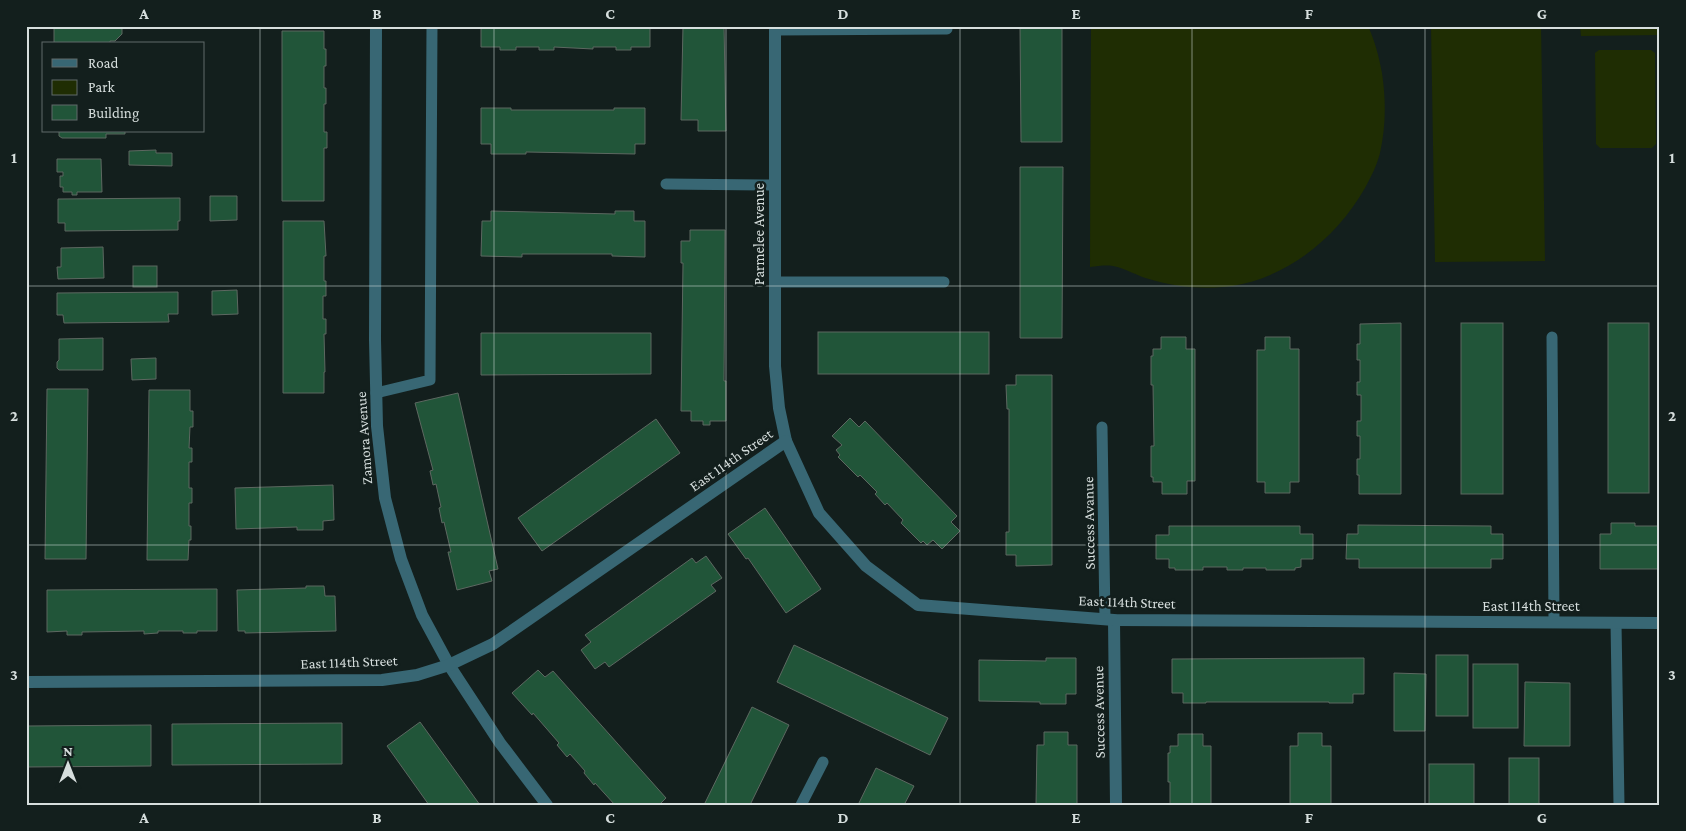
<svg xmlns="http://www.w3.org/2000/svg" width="1686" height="831" font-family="'Crimson Pro',serif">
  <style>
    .green { fill: #1f2d03 }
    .building { fill: #215539; stroke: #5d6861 }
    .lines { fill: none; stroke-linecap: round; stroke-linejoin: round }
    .service { stroke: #386774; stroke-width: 11 }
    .minor { stroke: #386774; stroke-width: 12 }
    .grid { fill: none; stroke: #d6dedd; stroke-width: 1; stroke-opacity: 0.55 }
    .labels { text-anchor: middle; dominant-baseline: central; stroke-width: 5; stroke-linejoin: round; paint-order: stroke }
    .street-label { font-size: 15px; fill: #d6dedd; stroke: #131f1d }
    .neatline { fill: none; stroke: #d6dedd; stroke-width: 2 }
    .grid-label { font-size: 16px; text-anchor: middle; font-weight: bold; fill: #d6dedd }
  </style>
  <rect width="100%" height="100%" fill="#131f1d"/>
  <g class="green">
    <path d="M1091,26H1368C1375,41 1379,57 1382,73C1386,100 1386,126 1380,153C1377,165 1371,177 1365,188C1337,237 1289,277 1232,286C1205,290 1175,287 1149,279C1137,276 1125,268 1113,266C1106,265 1098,266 1090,267Z"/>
    <path d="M1431,26H1541L1545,261L1435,262Z"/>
    <path d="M1580,26H1660V35L1581,36Z"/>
    <path d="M1599,50H1651L1655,53L1656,144L1652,148H1600L1596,144L1595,53Z"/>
  </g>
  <g class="building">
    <path d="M54,26H122V34L115,41H110V44H58L54,42Z"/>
    <path d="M481,26H650V47H631V50H616V47H593V49L554,47V50H539V47H516V50H500V47H481Z"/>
    <path d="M683,26H724L726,131H698V120H681Z"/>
    <path d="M1020,26H1062V142H1021Z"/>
    <path d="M282,31H324V49H326V66H324V88H326V104H324V132H327V148H324V201H282Z"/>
    <path d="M481,108H511V110H614V108H645V144H635V154L526,152V154H491V144H481Z"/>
    <path d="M59,131H125V134H106V138H62L59,136Z"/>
    <path d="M156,150V153H172V166L129,165V151Z"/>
    <path d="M57,159H101L102,192H77V195H72V192H63V187H60V176H63V172H57Z"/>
    <path d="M1020,167H1063L1062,338H1020Z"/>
    <path d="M210,196H237V220L210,221Z"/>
    <path d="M180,198V221H178V230L65,231V223H58V199Z"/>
    <path d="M491,211L615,214V211H634V221H645V257L612,256V254H522V257L481,256L482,221H491Z"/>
    <path d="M283,221H324L326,256H324V281H326V296H323V319H326V334H324L325,372H324V393H283Z"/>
    <path d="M690,230H725L724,381H726V421H710V425H703V421H691V411H681L683,263H681V241H690Z"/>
    <path d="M103,247L104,278L58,279L57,267H61V248Z"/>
    <rect x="133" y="266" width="24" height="21"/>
    <path d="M237,290L238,314L212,315V291Z"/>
    <path d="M178,292V314H168L169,322L64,323L63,315H57V293Z"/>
    <path d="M1401,323V494H1359V475H1357V459H1360V436H1357V421H1361V395H1357V382H1360V360H1357V344H1360V324Z"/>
    <rect x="1461" y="323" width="42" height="171"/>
    <rect x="1608" y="323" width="41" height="170"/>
    <rect x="818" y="332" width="171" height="42"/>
    <path d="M481,333H651V374L481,375Z"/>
    <path d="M1161,337H1186V349H1195V481H1187V494H1162V482H1153V477H1151V446H1154L1153,385H1151V356H1153V349H1161Z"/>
    <path d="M1265,337H1290V349H1299V482H1290V493H1265V482H1257V350H1265Z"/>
    <path d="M103,338V370H59L57,368V362L59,360V339Z"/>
    <path d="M156,358V379L132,380L131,359Z"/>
    <path d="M1016,375H1052V565L1016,566V555H1006V532H1009V409H1007L1006,385H1016Z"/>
    <path d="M47,389H88L86,559H45Z"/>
    <path d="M149,390H190V411H193V427H190L189,448H192V462H189V488H192V503H189V526H191V540H189L188,560H147Z"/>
    <path d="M458,393L498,569L489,571L492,581L457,590L448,552H451L444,522L442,523L439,508L441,507L436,484L433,485L430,471L433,470L415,403Z"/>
    <path d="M850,418L859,427L865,421L957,516L951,522L960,531L942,549L933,540L927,545L923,541L921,543L901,523L903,520L887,503L885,505L875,494L877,492L860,475L858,477L838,457L840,455L836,450L842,445L832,436Z"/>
    <path d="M656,419L680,453L542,551L518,518Z"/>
    <path d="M333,485L334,520L323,521V530H297V527L236,529L235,488Z"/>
    <path d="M765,508L821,589L786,613L748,558L746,559L728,534Z"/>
    <path d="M1611,523H1635V526H1660V569H1600V534H1611Z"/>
    <path d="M1358,525L1491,526V534H1503V559H1491V568H1359V559H1346L1347,534H1358Z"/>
    <path d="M1169,526H1300V534H1313V559H1301V567L1295,568V570H1266V568H1243V570H1227V567H1203V570H1175V568H1169V559H1156V535H1169Z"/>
    <path d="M706,556L722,578L711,585L716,591L609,667L605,662L595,669L581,650L591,642L585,635L692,558L696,563Z"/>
    <path d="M306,586H324L325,596H335L336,631L245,633V631H238L237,590L306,588Z"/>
    <path d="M217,589V631H197V633H183V631H158V633L144,634V631L82,632V635H67V631L47,632V590Z"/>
    <path d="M794,645L948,718L930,755L777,682Z"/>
    <rect x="1436" y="655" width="32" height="61"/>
    <path d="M1046,658H1076V694H1066V704H1040V702L979,701V660L1046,661Z"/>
    <path d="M1364,658V694H1353V703H1329V702H1206V703H1183V693H1172V659Z"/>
    <rect x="1473" y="664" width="45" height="64"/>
    <path d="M538,670L545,677L553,671L666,798L659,805H615L595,783L594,785L584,773L585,771L570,754L567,757L557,745L559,743L533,713L532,715L512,693Z"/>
    <path d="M1394,673L1426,674L1425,731H1394Z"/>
    <path d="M1525,682L1570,683V746H1524Z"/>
    <path d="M752,707L789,725L750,805H704Z"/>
    <path d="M420,722L480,805H429L387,746Z"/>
    <path d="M342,723V764L172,765V724Z"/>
    <path d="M151,725V766L26,767V726Z"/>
    <path d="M1044,732H1068V745H1077V805H1036L1037,745H1044Z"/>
    <path d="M1298,733H1322V746H1331V805H1290V746H1298Z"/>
    <path d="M1178,734H1203V746H1211V805H1170V782H1168V753H1170V746H1178Z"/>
    <rect x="1509" y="758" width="30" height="47"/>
    <rect x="1429" y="764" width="45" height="41"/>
    <path d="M876,768L914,786L904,805H858Z"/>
  </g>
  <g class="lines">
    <g class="service">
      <path d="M775,30L947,29"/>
      <path d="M666,184L775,185"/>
      <path d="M775,282H944"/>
      <path d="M1552,337L1554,622"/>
      <path d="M376,393L430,380L432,26"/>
      <path d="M1102,427L1105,619"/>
      <path d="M1616,623L1619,805"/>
      <path d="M801,805L823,762"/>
    </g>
    <g class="minor">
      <path d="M376,26L375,340L377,426L385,498L401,559L422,615L449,665L500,743L547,805"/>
      <path d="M775,26V366L779,408L786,441"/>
      <path d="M1114,620L1116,805"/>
      <path d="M26,682L382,680L417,675L449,665L493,644L786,441L819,513L866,566L918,605L1114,620L1660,623"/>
    </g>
  </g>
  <path class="grid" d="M260,26V805M494,26V805M726,26V805M960,26V805M1192,26V805M1425,26V805M26,286H1660M26,545H1660"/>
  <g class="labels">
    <g class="street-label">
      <text transform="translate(759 234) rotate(-90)">Parmelee Avenue</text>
      <text transform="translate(364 438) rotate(-94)">Zamora Avenue</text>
      <text transform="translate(731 460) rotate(-35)">East 114th Street</text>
      <text transform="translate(1089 523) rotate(-91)">Success Avanue</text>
      <text transform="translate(1127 602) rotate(2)">East 114th Street</text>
      <text x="1531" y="606">East 114th Street</text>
      <text transform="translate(349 662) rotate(-2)">East 114th Street</text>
      <text transform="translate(1099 712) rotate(-91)">Success Avenue</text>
    </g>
  </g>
  <rect width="1686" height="831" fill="none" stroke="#131f1d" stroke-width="55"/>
  <rect x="42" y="42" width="162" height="90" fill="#131f1d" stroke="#616b6a"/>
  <rect x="52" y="59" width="25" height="8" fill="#386774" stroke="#616b6a"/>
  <text x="88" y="68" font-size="15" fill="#d6dedd">Road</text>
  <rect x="52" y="80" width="25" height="15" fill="#1f2d03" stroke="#616b6a"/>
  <text x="88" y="92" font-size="15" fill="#d6dedd">Park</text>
  <rect x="52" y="105" width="25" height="15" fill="#215539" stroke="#616b6a"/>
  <text x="88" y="118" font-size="15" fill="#d6dedd">Building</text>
  <g transform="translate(68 764)" stroke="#131f1d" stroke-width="4" paint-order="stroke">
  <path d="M0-4L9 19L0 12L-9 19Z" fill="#d6dedd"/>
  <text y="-8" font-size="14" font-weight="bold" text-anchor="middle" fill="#d6dedd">N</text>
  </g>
  <rect x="28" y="28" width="1630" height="776" class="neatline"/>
  <g class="grid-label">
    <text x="144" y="19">A</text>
    <text x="377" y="19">B</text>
    <text x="610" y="19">C</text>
    <text x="843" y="19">D</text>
    <text x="1076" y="19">E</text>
    <text x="1309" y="19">F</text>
    <text x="1542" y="19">G</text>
    <text x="14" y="163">1</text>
    <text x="1672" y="163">1</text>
    <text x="14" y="421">2</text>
    <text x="1672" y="421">2</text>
    <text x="14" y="680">3</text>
    <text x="1672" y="680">3</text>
    <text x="144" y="823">A</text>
    <text x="377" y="823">B</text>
    <text x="610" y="823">C</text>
    <text x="843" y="823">D</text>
    <text x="1076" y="823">E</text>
    <text x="1309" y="823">F</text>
    <text x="1542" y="823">G</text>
  </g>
</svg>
